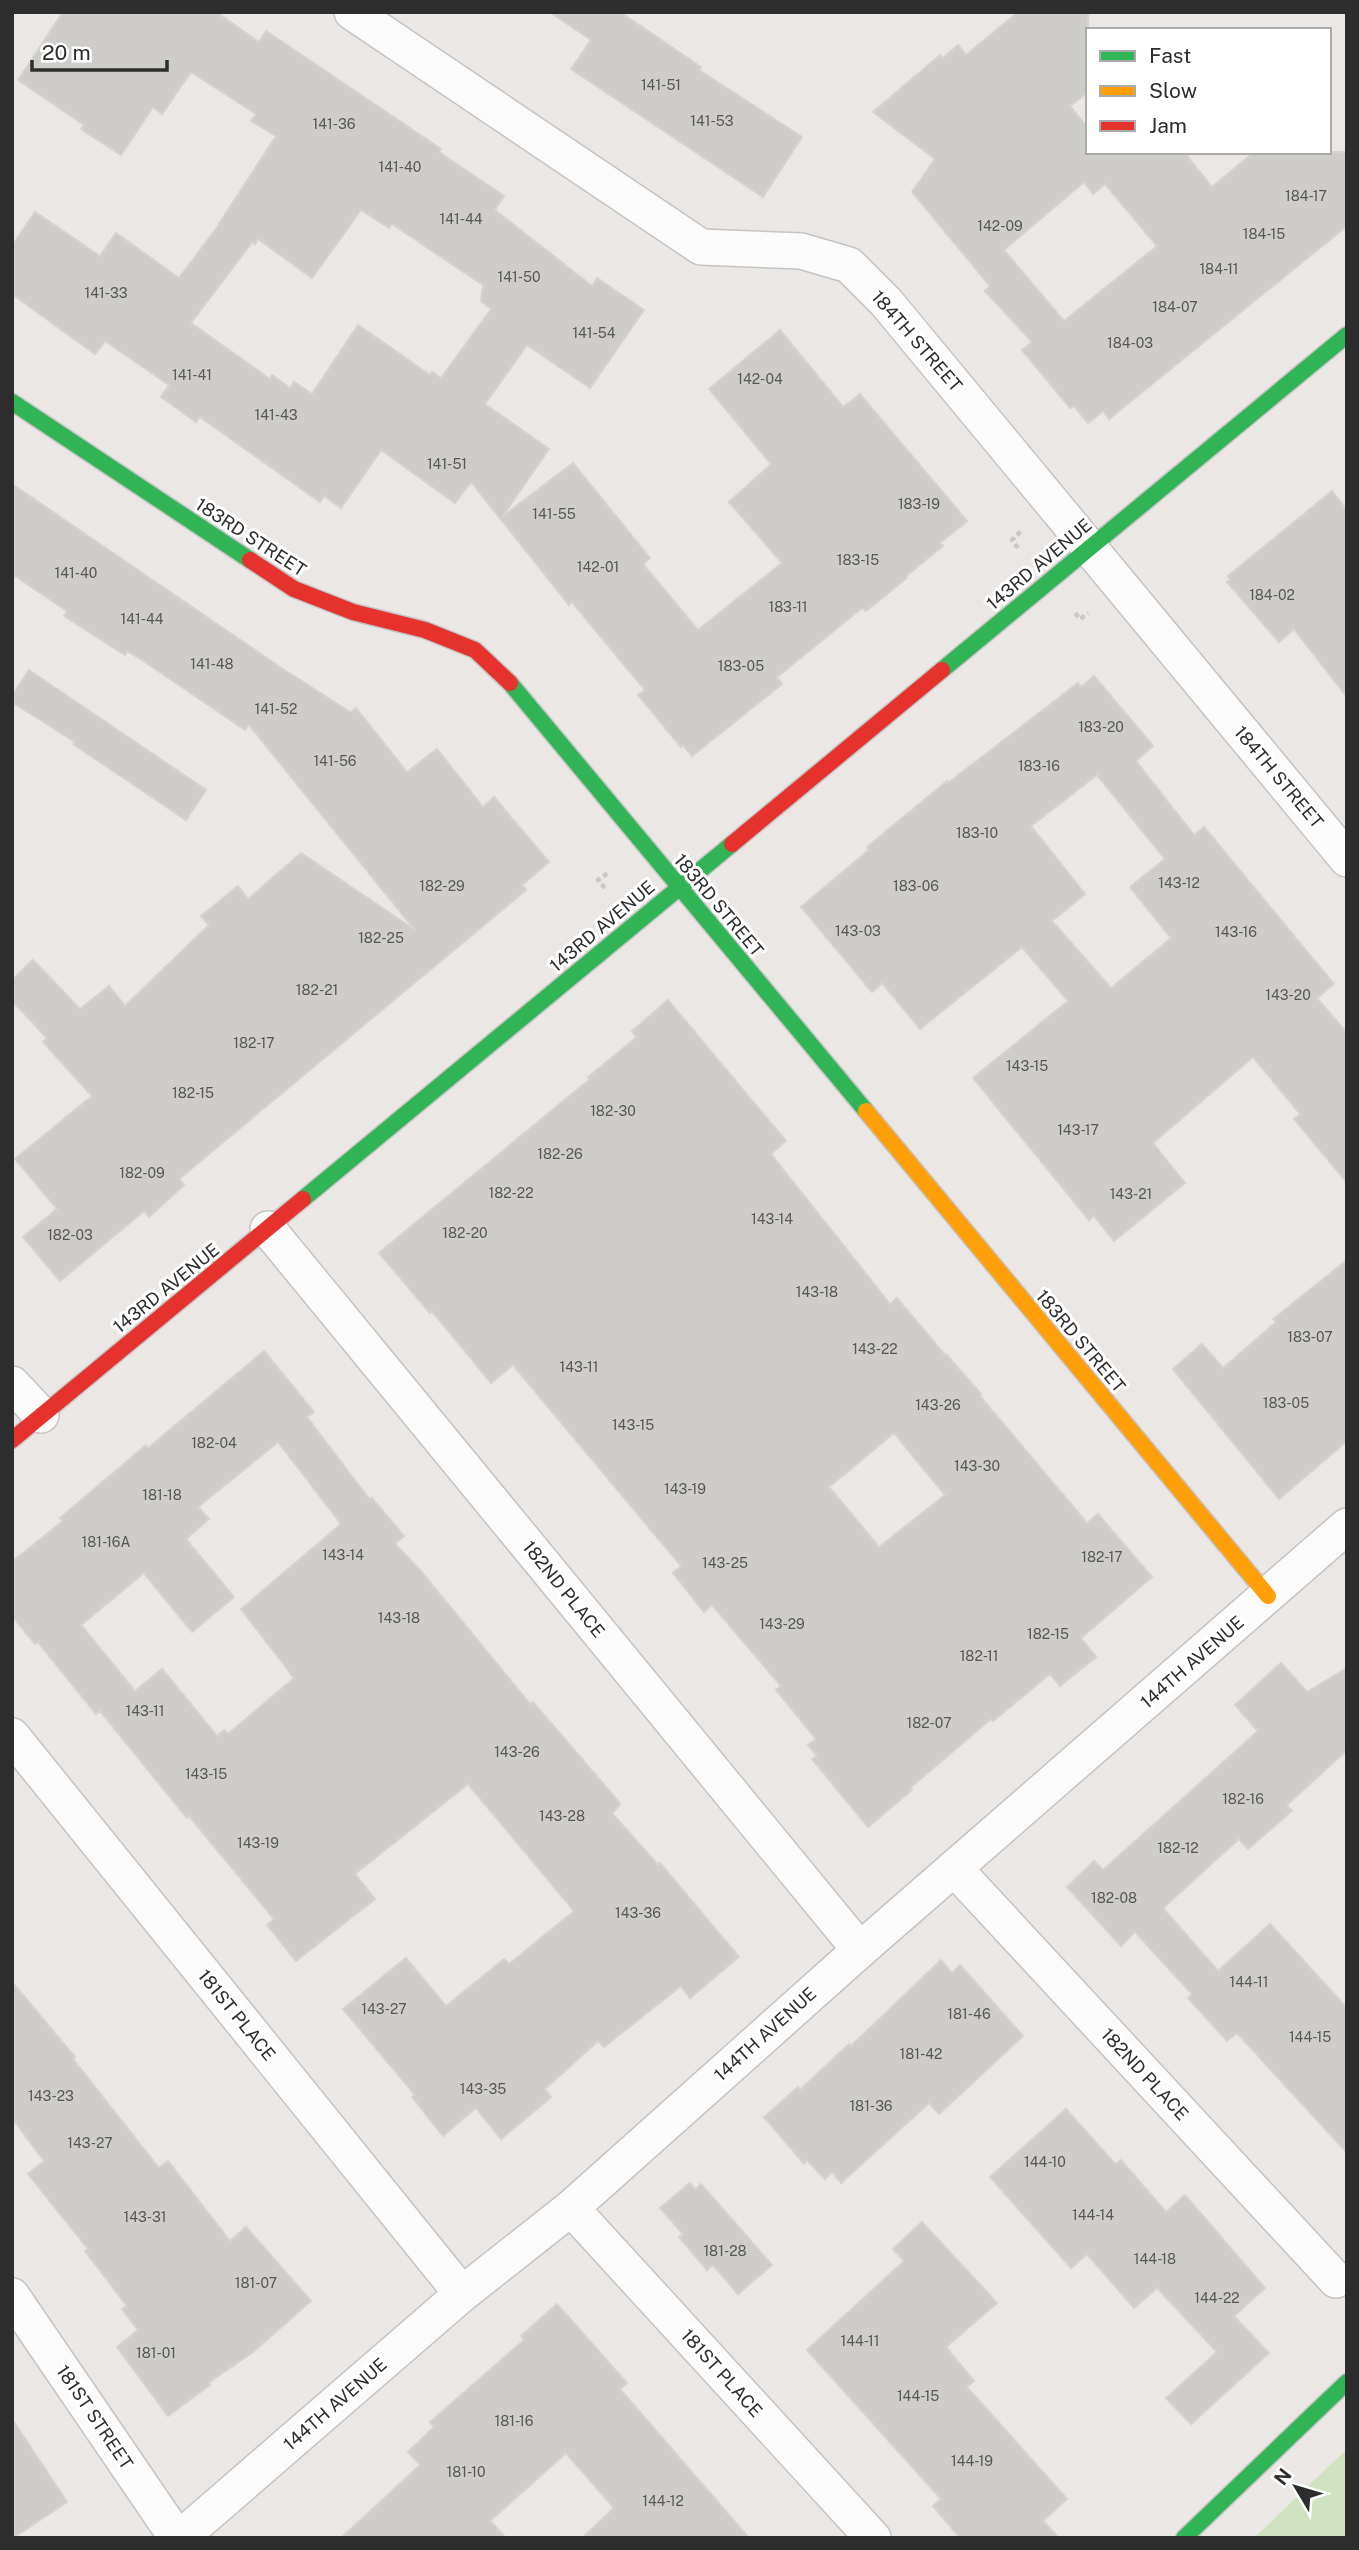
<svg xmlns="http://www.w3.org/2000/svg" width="1359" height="2550" font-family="'Public Sans',sans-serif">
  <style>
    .green { fill: #d0e2c0 }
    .building { fill: #cfcdca; stroke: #d5d3d0; stroke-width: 2; fill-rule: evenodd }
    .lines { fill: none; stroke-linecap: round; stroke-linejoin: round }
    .street-casing { stroke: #c4c4c4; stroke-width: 38 }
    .fast-casing { stroke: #c4c4c4; stroke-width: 19 }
    .slow-casing { stroke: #c4c4c4; stroke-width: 19 }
    .jam-casing { stroke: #c4c4c4; stroke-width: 19 }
    .path { stroke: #c8c8c8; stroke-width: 4.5; stroke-dasharray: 5 3.5; stroke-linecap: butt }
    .street { stroke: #fcfbfb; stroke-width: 35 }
    .fast { stroke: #30b455; stroke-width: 16 }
    .slow { stroke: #ff9f0a; stroke-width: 16 }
    .jam { stroke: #e5322d; stroke-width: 16 }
    .labels { text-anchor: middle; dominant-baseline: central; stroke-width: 6; stroke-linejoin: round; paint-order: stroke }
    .number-label { font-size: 14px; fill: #575756 }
    .street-label { font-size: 18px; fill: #2d2d2d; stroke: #fff }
  </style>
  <rect width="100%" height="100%" fill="#eae7e4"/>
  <path class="green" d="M1347,2449V2538H1254Z"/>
  <g class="building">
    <path d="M63,12H216L259,42L266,31L441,149L439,152L504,196L495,210L592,286L597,278L644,310L590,388L527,345L485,404L549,449L502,517L573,463L650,558L643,564L698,630L782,563L729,502L771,464L709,389L780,330L843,407L860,394L967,521L940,543L943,546L906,576L907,578L866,611L862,608L777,677L782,684L692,756L683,745L681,747L638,695L645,690L572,602L569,605L471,482L455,503L381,450L341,508L324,496L320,502L200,417L196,422L161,397L169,385L105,341L95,354L12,294V246L35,212L100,256L116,233L179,278L215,230L276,136L251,121L256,114L191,72L162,114L153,107L121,155L81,129L84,125L18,80ZM361,210L389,228L392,224L483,285L481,301L491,309L441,378L432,372L430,375L358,325L312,394L294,382L290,388L272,375L270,379L191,323L252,242L255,244L258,239L312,278Z"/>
    <path d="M550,12H620L701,67L699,70L802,137L763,197L571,69L591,40Z"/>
    <path d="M1018,12H1088V92L1070,106L1088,128V152H1184L1212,187L1254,152H1347V226L1109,419L1103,411L1088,423L1074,406L1070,408L1022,350L1032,342L985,291L990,286L912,192L935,159L873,112L940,55L943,58L958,45L966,55ZM1084,182L1093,194L1105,184L1157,246L1064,321L1004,250Z"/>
    <path d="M12,484L280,667L350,712L356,708L407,772L437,749L483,807L494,797L549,862L522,885L526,890L179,1179L184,1185L149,1217L144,1211L60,1281L23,1237L57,1209L15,1159L92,1096L43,1042L47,1038L12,1001V980L33,960L80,1009L109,986L125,1006L209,925L201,916L238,886L248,899L301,853L415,930L249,725L245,730L142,660L127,651L125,655L64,616L67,611L12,574Z"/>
    <path d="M1332,491L1347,510V697L1294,629L1279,642L1227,582L1230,580L1228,576Z"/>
    <path d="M29,670L206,790L186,820L73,744L75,742L12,702V696Z"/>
    <path d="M1094,676L1153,746L1136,761L1194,835L1204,827L1334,984L1317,998L1347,1033V1183L1294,1119L1300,1114L1253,1057L1153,1143L1185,1183L1114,1241L1094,1216L1089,1220L973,1078L1068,1001L1022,947L920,1029L882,983L872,992L801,907L869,850L867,847L947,781L948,783L1078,683L1081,687ZM1097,775L1165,859L1130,887L1171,938L1111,988L1052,921L1085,894L1031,826Z"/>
    <path d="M668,1000L786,1141L771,1154L890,1304L897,1298L945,1355L946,1354L981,1394L980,1396L1087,1523L1098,1514L1152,1577L1081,1638L1096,1657L1060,1686L1050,1674L993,1721L991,1719L910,1788L912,1790L868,1827L812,1759L817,1756L808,1745L816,1739L776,1690L781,1686L712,1605L704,1612L673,1573L681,1566L513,1365L491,1383L432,1311L430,1313L379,1253L590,1079L588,1077L637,1037L632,1031ZM894,1433L945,1495L879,1547L829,1487Z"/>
    <path d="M1347,1260V1441L1279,1499L1173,1369L1202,1344L1223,1368L1276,1322L1273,1319Z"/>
    <path d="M264,1351L314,1412L307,1417L370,1500L372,1498L404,1536L395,1544L420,1570L530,1704L533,1702L619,1802L620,1805L612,1813L658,1865L660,1863L739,1957L690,1998L681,1986L604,2047L598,2041L545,2089L551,2097L501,2139L476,2108L443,2136L412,2097L415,2095L343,2009L406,1958L446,2006L504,1959L509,1964L574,1911L468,1784L355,1874L375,1899L296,1961L267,1925L274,1919L189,1816L187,1818L100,1711L96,1714L38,1642L35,1644L12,1616V1562L63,1521L60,1518L146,1445L148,1448ZM278,1442L341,1524L241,1609L294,1678L228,1734L224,1730L217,1736L162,1669L135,1691L81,1625L144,1573L192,1632L234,1597L186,1539L209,1519L198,1507Z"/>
    <path d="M1281,1663L1307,1692L1347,1668V1750L1287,1805L1292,1811L1248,1849L1239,1839L1163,1908L1218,1971L1270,1924L1347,2008V2153L1237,2033L1227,2041L1188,1998L1192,1994L1135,1932L1121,1946L1067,1887L1094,1861L1103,1870L1258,1731L1235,1705Z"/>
    <path d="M941,1960L952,1973L960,1965L1023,2036L939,2114L929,2103L841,2183L832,2172L825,2179L807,2160L804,2164L764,2117L798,2087L800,2090L849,2044L851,2046Z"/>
    <path d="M12,1982L75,2057L73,2059L159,2168L168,2161L230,2241L246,2227L311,2301L253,2352L208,2383L210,2385L168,2416L117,2347L138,2330L122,2309L127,2306L85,2251L88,2249L28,2174L44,2161L12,2118Z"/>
    <path d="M1066,2109L1115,2164L1121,2160L1166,2212L1185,2195L1265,2288L1234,2316L1269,2353L1191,2424L1166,2398L1217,2352L1157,2288L1134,2308L1087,2254L1071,2268L990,2177Z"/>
    <path d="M690,2183L695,2190L701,2184L772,2265L738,2294L713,2265L707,2270L679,2237L683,2234L660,2208Z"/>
    <path d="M922,2222L997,2303L946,2347L974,2381L967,2387L1067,2499L1043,2521L1059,2538H960L933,2506L941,2499L807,2350L904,2261L893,2249Z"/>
    <path d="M557,2304L627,2383L620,2389L749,2538H582L614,2508L566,2453L490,2521L506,2538H341L420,2465L408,2452L434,2427L430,2422L524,2340L521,2336Z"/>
    <path d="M12,2419L67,2502L13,2538H12Z"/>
  </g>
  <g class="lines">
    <g class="street-casing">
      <g id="street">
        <path d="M352,12L701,247L801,251L849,265L886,302L1347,859"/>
        <path d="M268,1229L860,1950"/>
        <path d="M12,1384L41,1415"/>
        <path d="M12,1736L462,2294"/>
        <path d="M954,1868L1336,2280"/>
        <path d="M571,2208L873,2538"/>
        <path d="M12,2296L177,2538"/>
        <path d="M180,2538L462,2294L571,2208L860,1950L1347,1526"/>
      </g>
    </g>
    <g class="fast-casing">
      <g id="fast">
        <path d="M12,402L250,560"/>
        <path d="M942,670L1347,335"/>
        <path d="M510,683L866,1111"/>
        <path d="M303,1199L732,844"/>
        <path d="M1184,2538L1347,2382"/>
      </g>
    </g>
    <g class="slow-casing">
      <path id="slow" d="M866,1111L1268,1596"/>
    </g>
    <g class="jam-casing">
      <g id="jam">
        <path d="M250,560L294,589L353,612L425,630L475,650L510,683"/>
        <path d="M732,844L942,670"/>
        <path d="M12,1440L303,1199"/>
      </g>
    </g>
    <g class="path">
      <path d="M1018,548L1012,540L1023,529"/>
      <path d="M1075,613L1080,619L1088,613"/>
      <path d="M605,888L598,880L608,873"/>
    </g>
    <use href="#street" class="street"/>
    <use href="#fast" class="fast"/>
    <use href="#slow" class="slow"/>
    <use href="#jam" class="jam"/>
  </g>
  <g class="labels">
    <g class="number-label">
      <text x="661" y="85">141-51</text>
      <text x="712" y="121">141-53</text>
      <text x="334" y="124">141-36</text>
      <text x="400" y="167">141-40</text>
      <text x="1306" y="196">184-17</text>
      <text x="461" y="219">141-44</text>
      <text x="1000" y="226">142-09</text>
      <text x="1264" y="234">184-15</text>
      <text x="1219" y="269">184-11</text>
      <text x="519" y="277">141-50</text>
      <text x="106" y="293">141-33</text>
      <text x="1175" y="307">184-07</text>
      <text x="594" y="333">141-54</text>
      <text x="1130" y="343">184-03</text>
      <text x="192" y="375">141-41</text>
      <text x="760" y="379">142-04</text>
      <text x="276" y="415">141-43</text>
      <text x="447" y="464">141-51</text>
      <text x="919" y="504">183-19</text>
      <text x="554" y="514">141-55</text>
      <text x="858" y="560">183-15</text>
      <text x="598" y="567">142-01</text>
      <text x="76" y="573">141-40</text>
      <text x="1272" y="595">184-02</text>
      <text x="788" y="607">183-11</text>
      <text x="142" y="619">141-44</text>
      <text x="212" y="664">141-48</text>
      <text x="741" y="666">183-05</text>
      <text x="276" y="709">141-52</text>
      <text x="1101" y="727">183-20</text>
      <text x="335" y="761">141-56</text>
      <text x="1039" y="766">183-16</text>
      <text x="977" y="833">183-10</text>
      <text x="1179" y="883">143-12</text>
      <text x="442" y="886">182-29</text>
      <text x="916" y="886">183-06</text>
      <text x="858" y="931">143-03</text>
      <text x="1236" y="932">143-16</text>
      <text x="381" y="938">182-25</text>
      <text x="317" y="990">182-21</text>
      <text x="1288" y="995">143-20</text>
      <text x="254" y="1043">182-17</text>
      <text x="1027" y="1066">143-15</text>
      <text x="193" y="1093">182-15</text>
      <text x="613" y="1111">182-30</text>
      <text x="1078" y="1130">143-17</text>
      <text x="560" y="1154">182-26</text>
      <text x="142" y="1173">182-09</text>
      <text x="511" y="1193">182-22</text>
      <text x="1131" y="1194">143-21</text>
      <text x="772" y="1219">143-14</text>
      <text x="465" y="1233">182-20</text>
      <text x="70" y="1235">182-03</text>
      <text x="817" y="1292">143-18</text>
      <text x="1310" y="1337">183-07</text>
      <text x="875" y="1349">143-22</text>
      <text x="579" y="1367">143-11</text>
      <text x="1286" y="1403">183-05</text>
      <text x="938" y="1405">143-26</text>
      <text x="633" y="1425">143-15</text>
      <text x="214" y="1443">182-04</text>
      <text x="977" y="1466">143-30</text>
      <text x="685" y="1489">143-19</text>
      <text x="162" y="1495">181-18</text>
      <text x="106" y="1542">181-16A</text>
      <text x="343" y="1555">143-14</text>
      <text x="1102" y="1557">182-17</text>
      <text x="725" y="1563">143-25</text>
      <text x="399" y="1618">143-18</text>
      <text x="782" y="1624">143-29</text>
      <text x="1048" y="1634">182-15</text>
      <text x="979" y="1656">182-11</text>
      <text x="145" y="1711">143-11</text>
      <text x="929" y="1723">182-07</text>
      <text x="517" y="1752">143-26</text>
      <text x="206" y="1774">143-15</text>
      <text x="1243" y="1799">182-16</text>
      <text x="562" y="1816">143-28</text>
      <text x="258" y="1843">143-19</text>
      <text x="1178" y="1848">182-12</text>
      <text x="1114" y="1898">182-08</text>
      <text x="638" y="1913">143-36</text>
      <text x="1249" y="1982">144-11</text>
      <text x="384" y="2009">143-27</text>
      <text x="969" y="2014">181-46</text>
      <text x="1310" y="2037">144-15</text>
      <text x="921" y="2054">181-42</text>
      <text x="483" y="2089">143-35</text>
      <text x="51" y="2096">143-23</text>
      <text x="871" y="2106">181-36</text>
      <text x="90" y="2143">143-27</text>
      <text x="1045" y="2162">144-10</text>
      <text x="1093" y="2215">144-14</text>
      <text x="145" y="2217">143-31</text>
      <text x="725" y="2251">181-28</text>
      <text x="1155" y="2259">144-18</text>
      <text x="256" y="2283">181-07</text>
      <text x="1217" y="2298">144-22</text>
      <text x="860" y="2341">144-11</text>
      <text x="156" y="2353">181-01</text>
      <text x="918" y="2396">144-15</text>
      <text x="514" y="2421">181-16</text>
      <text x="972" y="2461">144-19</text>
      <text x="466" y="2472">181-10</text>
      <text x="663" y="2501">144-12</text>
    </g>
    <g class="street-label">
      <text transform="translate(917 341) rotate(49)">184TH STREET</text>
      <text transform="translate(251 537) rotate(33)">183RD STREET</text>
      <text transform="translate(1039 564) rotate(-40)">143RD AVENUE</text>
      <text transform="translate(1279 777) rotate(50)">184TH STREET</text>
      <text transform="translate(719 905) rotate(50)">183RD STREET</text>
      <text transform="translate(602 926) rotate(-40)">143RD AVENUE</text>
      <text transform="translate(166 1288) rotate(-39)">143RD AVENUE</text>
      <text transform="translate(1081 1341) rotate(50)">183RD STREET</text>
      <text transform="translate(564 1589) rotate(51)">182ND PLACE</text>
      <text transform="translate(1192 1662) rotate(-41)">144TH AVENUE</text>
      <text transform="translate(237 2015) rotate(51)">181ST PLACE</text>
      <text transform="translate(765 2034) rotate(-42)">144TH AVENUE</text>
      <text transform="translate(1145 2074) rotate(47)">182ND PLACE</text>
      <text transform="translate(722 2373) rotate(48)">181ST PLACE</text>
      <text transform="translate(335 2404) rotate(-41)">144TH AVENUE</text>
      <text transform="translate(95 2417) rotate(56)">181ST STREET</text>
    </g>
  </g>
  <rect width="1359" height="2550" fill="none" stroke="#2d2d2d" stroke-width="28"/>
  <rect x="1086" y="28" width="245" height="126" fill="#ffffff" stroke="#ababab" stroke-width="2"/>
  <rect x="1100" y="51" width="35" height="10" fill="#30b455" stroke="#ababab" stroke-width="2"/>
  <text x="1149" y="63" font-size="21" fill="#2d2d2d">Fast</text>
  <rect x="1100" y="86" width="35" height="10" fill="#ff9f0a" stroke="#ababab" stroke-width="2"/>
  <text x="1149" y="98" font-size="21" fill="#2d2d2d">Slow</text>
  <rect x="1100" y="121" width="35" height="10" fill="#e5322d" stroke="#ababab" stroke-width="2"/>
  <text x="1149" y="133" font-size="21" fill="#2d2d2d">Jam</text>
  <g transform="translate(1296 2487) rotate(308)" stroke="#ffffff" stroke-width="5" paint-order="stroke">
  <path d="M0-5L12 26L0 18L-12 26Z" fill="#2d2d2d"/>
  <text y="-10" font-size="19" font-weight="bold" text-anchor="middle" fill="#2d2d2d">N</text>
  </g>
  <path d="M32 60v10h135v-10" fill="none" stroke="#2d2d2d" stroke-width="3.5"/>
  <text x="42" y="60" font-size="21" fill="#2d2d2d" stroke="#ffffff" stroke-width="5" paint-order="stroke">20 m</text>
</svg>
